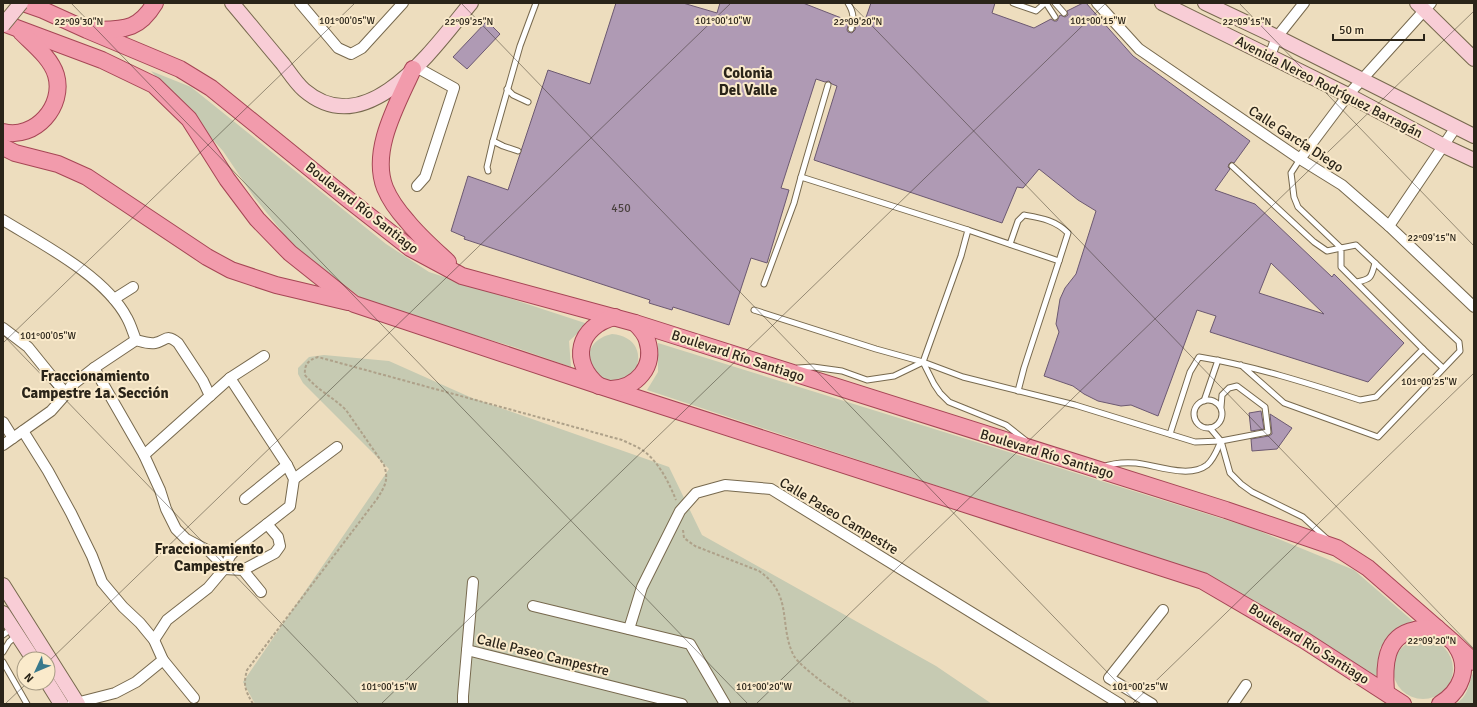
<svg xmlns="http://www.w3.org/2000/svg" width="1477" height="707" font-family="Signika,sans-serif">
  <style>
    .green { fill: #c6cab2 }
    .building { fill: #af9ab4; stroke: #6c5971; fill-rule: evenodd }
    .lines { fill: none; stroke-linecap: round; stroke-linejoin: round }
    .lane-casing { stroke: #77694e; stroke-width: 7 }
    .street-casing { stroke: #77694e; stroke-width: 12 }
    .secondary-casing { stroke: #77694e; stroke-width: 16 }
    .primary-casing { stroke: #a64655; stroke-width: 18 }
    .path { stroke: #aea189; stroke-width: 2; stroke-dasharray: 3 2; stroke-linecap: butt }
    .lane { stroke: #fff; stroke-width: 5 }
    .street { stroke: #fff; stroke-width: 10 }
    .secondary { stroke: #f8cdd6; stroke-width: 14 }
    .primary { stroke: #f29bac; stroke-width: 16 }
    .secondary-bridge-casing { stroke: #77694e; stroke-width: 16; stroke-linecap: butt }
    .secondary-bridge { stroke: #f8cdd6; stroke-width: 14 }
    .ticks { fill: none; stroke: #2a2419; stroke-width: 1; stroke-opacity: 0.45 }
    .labels { text-anchor: middle; dominant-baseline: central; stroke-width: 4; stroke-linejoin: round; paint-order: stroke }
    .number-label { font-size: 12px; fill: #4b4240 }
    .street-label { font-size: 14px; fill: #2a2419; stroke: #faeacb }
    .neighbourhood-label { font-size: 15px; font-weight: bold; fill: #2a2419; stroke: #faeacb }
    .ticks-label { font-size: 10px; text-anchor: middle; fill: #2a2419; stroke: #faeacb; stroke-width: 4; stroke-linejoin: round; paint-order: stroke }
  </style>
  <rect width="100%" height="100%" fill="#edddbe"/>
  <g class="green">
    <path d="M151,71L191,87L386,244L429,272L588,324L569,341L571,367L514,347L414,317L360,297L292,244L254,197L223,151Z"/>
    <path d="M612,334C636,336 645,355 633,375L609,383C605,381 598,378 595,375C593,372 593,368 591,366C584,349 597,337 612,334Z"/>
    <path d="M658,343L1252,528L1354,570L1415,623L1400,629L1380,648L1376,677L1210,576L647,390L658,372Z"/>
    <path d="M324,355L389,361L472,398L669,467L702,535L936,666L992,704H255L243,682L389,469L303,383L298,374V368L309,357Z"/>
    <circle cx="1423" cy="669" r="30"/>
    <path d="M1472,674L1474,676V704H1455C1467,698 1469,686 1472,674Z"/>
  </g>
  <g class="building">
    <path d="M616,3H683L717,13L720,3H803L849,21L847,30L848,32L852,33L855,30L856,24L863,26L871,3H995L992,13L1034,28L1051,19L1054,21H1057L1060,15L1065,17L1068,15L1067,11L1083,3H1086L1133,56L1250,141L1234,163L1231,162L1229,164L1228,167L1230,169L1215,190L1255,204L1332,277L1334,274L1404,343L1368,382L1210,332L1216,316L1197,310L1158,416L1131,405L1121,406L1098,401L1084,394L1073,386L1044,376L1059,332L1056,324L1060,299L1065,288L1076,274L1096,211L1078,200L1039,169L1023,188L1017,187L1002,223L814,160L837,86L832,84L829,81L825,82L816,79L781,188L789,190L767,263L751,258L729,325L673,307L672,310L649,303L650,300L464,239L465,237L451,231L468,176L508,190L548,70L590,84ZM1271,263L1324,314L1259,293Z"/>
    <path d="M487,21L500,34L467,69L453,57Z"/>
    <path d="M1261,411L1264,429L1251,431L1249,413Z"/>
    <path d="M1270,414L1292,428L1277,449L1252,451L1251,439L1269,436L1272,434Z"/>
  </g>
  <g class="lines">
    <g class="lane-casing">
      <g id="lane">
        <path d="M848,3C854,13 854,19 851,29"/>
        <path d="M1013,3L1036,11L1045,3"/>
        <path d="M1046,3L1055,17"/>
        <path d="M1055,3L1064,13"/>
        <path d="M507,89L513,95L528,102"/>
        <path d="M518,151L503,146L493,141L520,46L536,3"/>
        <path d="M1300,159L1291,173L1294,197L1298,207L1341,248"/>
        <path d="M1232,166L1314,242L1327,251L1341,248"/>
        <path d="M488,171L487,167L493,141"/>
        <path d="M801,177L828,85"/>
        <path d="M968,230L1059,261L1024,368L1018,391"/>
        <path d="M1010,244L1018,221L1024,215C1041,218 1055,220 1068,233L1059,261"/>
        <path d="M1357,282C1372,279 1371,277 1375,263"/>
        <path d="M764,284L794,203L801,177L968,230L961,256L923,362"/>
        <path d="M754,310L876,349L923,362L963,377L1075,405L1195,442L1221,441L1268,432L1265,407L1237,386L1229,388L1222,395L1221,407"/>
        <path d="M1423,349L1443,368"/>
        <path d="M798,368L813,367L842,371L867,380L894,376L923,362L934,384L940,393L949,402L1006,425L1025,440"/>
        <circle cx="1208" cy="414" r="14"/>
        <path d="M1204,401L1218,360"/>
        <path d="M1210,428L1221,441L1230,473L1241,484L1252,492L1303,517L1327,539"/>
        <path d="M1170,434L1190,372L1199,357C1254,366 1307,383 1360,400L1376,397L1423,349L1341,267V248L1356,245L1459,342L1460,351L1378,437L1284,403L1241,365"/>
        <path d="M1102,467C1113,463 1124,462 1136,463C1156,465 1189,479 1207,465C1214,459 1217,450 1221,441"/>
        <path d="M3,635L11,629"/>
        <path d="M3,652L9,642L16,636"/>
        <path d="M3,662L27,704"/>
      </g>
    </g>
    <g class="street-casing">
      <g id="street">
        <path d="M300,3L338,48L351,54L362,48L403,3"/>
        <path d="M1097,3L1139,49L1300,159L1342,185L1389,226L1474,307"/>
        <path d="M1270,56L1277,37L1304,3"/>
        <path d="M416,67L454,88L425,177L417,186"/>
        <path d="M1300,159L1348,95L1431,3"/>
        <path d="M3,220C42,244 105,276 127,318C131,325 133,333 136,340C143,342 148,344 155,343C166,341 166,333 178,343L203,381L210,396"/>
        <path d="M1389,226L1456,127"/>
        <path d="M114,299L133,287"/>
        <path d="M3,328L28,347L66,394"/>
        <path d="M94,368L144,455L160,490L166,509L176,529L186,539L209,551L218,560L224,569L243,570L261,592"/>
        <path d="M3,422L13,438"/>
        <path d="M23,431L48,471L71,513L92,556L102,582L123,607L140,623L154,640L163,660L194,698"/>
        <path d="M3,445L51,411L66,394L71,386L94,368L136,340"/>
        <path d="M144,455L230,378L264,356"/>
        <path d="M294,479L337,447"/>
        <path d="M245,499L287,465"/>
        <path d="M243,570L275,553L280,546L278,537L267,524"/>
        <path d="M533,606L690,644L725,704"/>
        <path d="M629,629L642,587L680,511L696,493L725,485L771,489L1120,704"/>
        <path d="M154,640L167,620L208,588L224,569L230,556L240,545L290,506L294,479L287,465L230,378"/>
        <path d="M467,650L682,704"/>
        <path d="M72,704L115,693L136,682L163,660"/>
        <path d="M463,704V696L473,582"/>
        <path d="M1152,704L1109,678L1163,610"/>
        <path d="M1233,704L1246,685"/>
      </g>
    </g>
    <g class="secondary-casing">
      <g id="secondary">
        <path d="M232,3C249,23 266,44 283,64C289,72 296,83 304,90C368,145 435,46 471,3"/>
        <path d="M1162,3L1348,95L1444,146L1474,160"/>
        <path d="M1205,3L1277,37L1474,136"/>
        <path d="M1417,3L1474,59"/>
        <path d="M3,585L78,704"/>
        <path d="M3,613L33,659"/>
        <path d="M48,683L61,704"/>
      </g>
    </g>
    <g class="primary-casing">
      <g id="primary">
        <path d="M23,3L43,10L87,30L180,69L211,88L349,200L410,248L462,276L635,323L1226,510L1337,548L1368,568L1453,642L1474,662"/>
        <path d="M3,23L102,60L154,85L189,119L227,179L257,219L290,253L354,304L600,386L1203,581L1304,640L1403,704"/>
        <path d="M94,30C124,29 138,31 155,3"/>
        <path d="M413,69C398,103 370,150 385,188C390,200 398,211 407,221C419,236 434,249 448,262"/>
        <path d="M3,132C35,140 65,106 56,75C51,58 33,44 21,32"/>
        <path d="M3,147L15,153L58,164L87,177L207,257L231,270L276,285L348,302"/>
        <path d="M599,386C569,362 578,326 615,317"/>
        <path d="M611,389C636,388 656,367 647,340C645,333 640,328 635,323"/>
        <path d="M1386,692C1384,667 1384,636 1415,630C1422,628 1430,629 1437,628"/>
        <path d="M1440,704C1461,691 1471,668 1456,646"/>
      </g>
    </g>
    <g class="path">
      <path d="M683,530L684,538L695,546L759,571C794,595 778,625 794,656C801,668 841,696 854,704"/>
      <path d="M253,704C245,690 243,685 247,670L377,499C385,486 389,480 384,465L346,410C333,397 317,390 305,375C304,365 308,360 318,357L622,440C630,444 639,447 645,452C660,464 669,483 676,500"/>
    </g>
    <use href="#lane" class="lane"/>
    <use href="#street" class="street"/>
    <use href="#secondary" class="secondary"/>
    <use href="#primary" class="primary"/>
    <g class="secondary-bridge-casing">
      <path id="secondary-bridge" d="M3,25L21,3"/>
    </g>
    <use href="#secondary-bridge" class="secondary-bridge"/>
  </g>
  <path class="ticks" d="M71,3L748,704M461,3L1138,704M850,3L1474,649M1239,3L1474,246M3,335L359,704M3,343L355,3M48,662L731,3M5,704L27,683M381,704L1106,3M756,704L1474,11M1132,704L1474,373"/>
  <g class="labels">
    <g class="number-label">
      <text x="621" y="208">450</text>
    </g>
    <g class="street-label">
      <text transform="translate(1329 87) rotate(27)">Avenida Nereo Rodríguez Barragán</text>
      <text transform="translate(1296 139) rotate(33)">Calle García Diego</text>
      <text transform="translate(362 208) rotate(38)">Boulevard Río Santiago</text>
      <text transform="translate(738 356) rotate(18)">Boulevard Río Santiago</text>
      <text transform="translate(1047 454) rotate(17)">Boulevard Río Santiago</text>
      <text transform="translate(839 516) rotate(31)">Calle Paseo Campestre</text>
      <text transform="translate(1309 644) rotate(32)">Boulevard Río Santiago</text>
      <text transform="translate(543 655) rotate(14)">Calle Paseo Campestre</text>
    </g>
    <g class="neighbourhood-label">
      <text x="748" y="73">Colonia<tspan x="748" dy="17">Del Valle</tspan></text>
      <text x="95" y="376">Fraccionamiento<tspan x="95" dy="17">Campestre 1a. Sección</tspan></text>
      <text x="209" y="549">Fraccionamiento<tspan x="209" dy="17">Campestre</tspan></text>
    </g>
  </g>
  <g class="ticks-label">
    <text x="347" y="24">101°00'05"W</text>
    <text x="723" y="24">101°00'10"W</text>
    <text x="1098" y="24">101°00'15"W</text>
    <text x="79" y="25">22°09'30"N</text>
    <text x="469" y="25">22°09'25"N</text>
    <text x="858" y="25">22°09'20"N</text>
    <text x="1247" y="25">22°09'15"N</text>
    <text x="1432" y="241">22°09'15"N</text>
    <text x="48" y="339">101°00'05"W</text>
    <text x="1429" y="385">101°00'25"W</text>
    <text x="1432" y="644">22°09'20"N</text>
    <text x="389" y="690">101°00'15"W</text>
    <text x="764" y="690">101°00'20"W</text>
    <text x="1140" y="690">101°00'25"W</text>
  </g>
  <rect width="1477" height="707" fill="none" stroke="#2a2419" stroke-width="8"/>
  <g transform="translate(36 671) rotate(226)"><circle r="19" fill="#faeacb" stroke="#a79b84"/>
  <path d="M0-3L7 15L0 10L-7 15Z" fill="#39798c"/>
  <text y="-6" font-size="11" font-weight="bold" text-anchor="middle" fill="#2a2419">N</text>
  </g>
  <path d="M1333 34v6h91v-6" fill="none" stroke="#2a2419" stroke-width="2"/>
  <text x="1339" y="34" font-size="12" fill="#2a2419" stroke="#faeacb" stroke-width="3" paint-order="stroke">50 m</text>
</svg>
